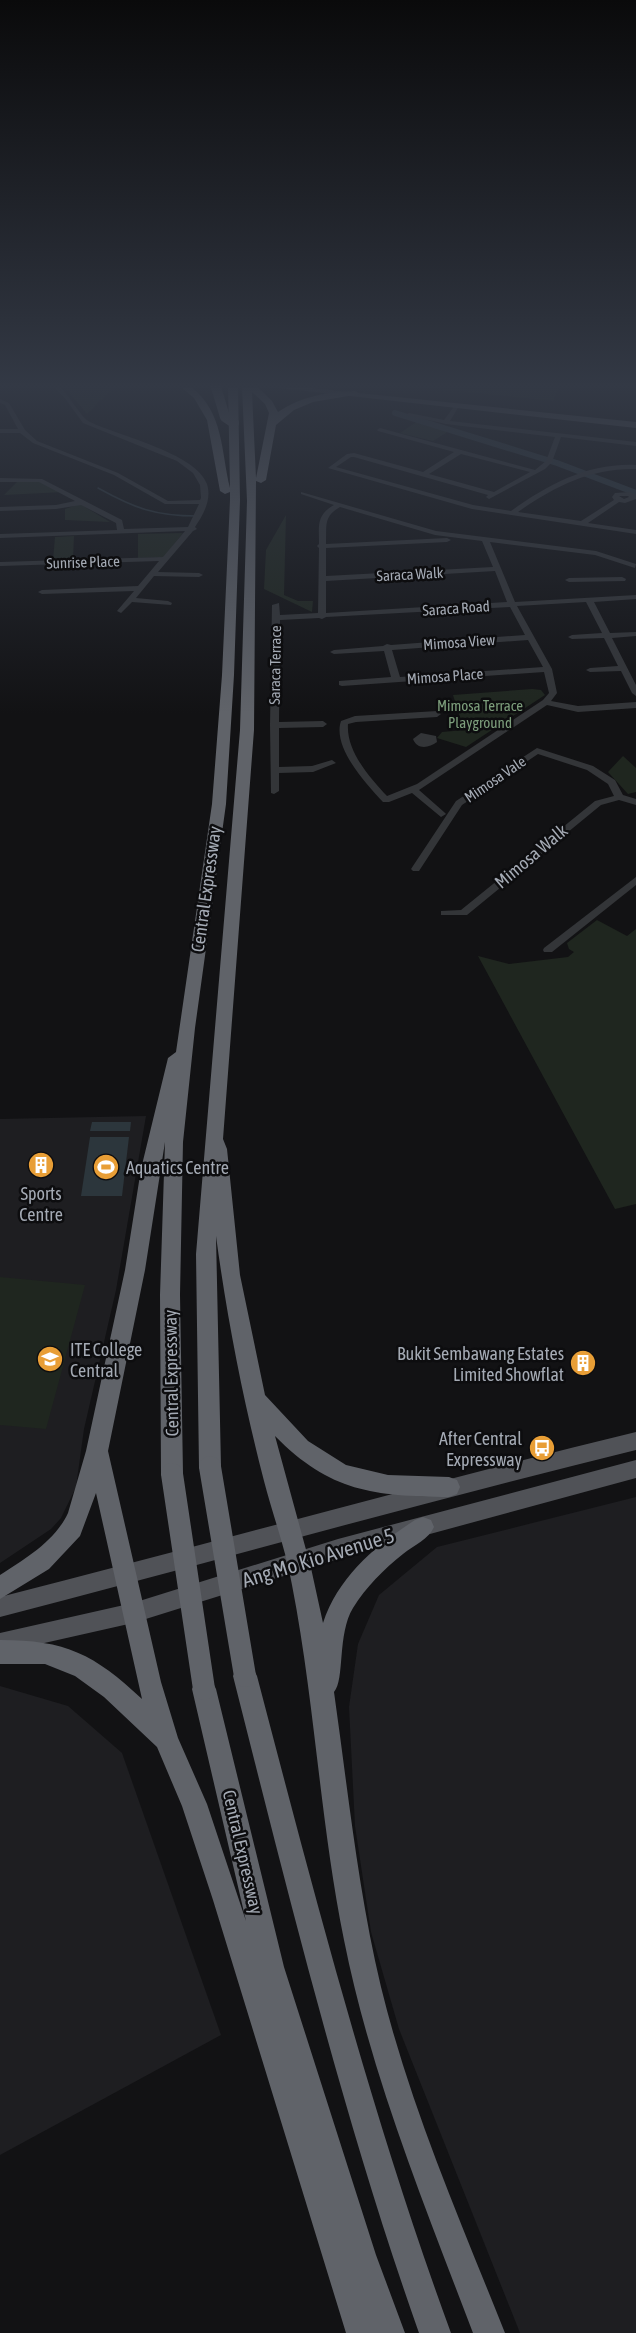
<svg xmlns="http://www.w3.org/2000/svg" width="636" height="2333" font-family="'Asap Condensed',sans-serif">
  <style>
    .built { fill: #1e1e21 }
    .green { fill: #1f261f }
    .water { fill: #2c363c }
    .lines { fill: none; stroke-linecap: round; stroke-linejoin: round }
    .stream { stroke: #2c363c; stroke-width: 1.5 }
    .canal { stroke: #2c363c; stroke-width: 6 }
    .minor { fill: #333538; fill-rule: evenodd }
    .major { fill: #505257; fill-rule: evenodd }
    .highway { fill: #606369; fill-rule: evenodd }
    .highway-bridge-far1 { stroke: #606369; stroke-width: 10 }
    .highway-bridge { stroke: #606369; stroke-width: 22 }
    .labels { text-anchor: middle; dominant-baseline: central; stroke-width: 5; stroke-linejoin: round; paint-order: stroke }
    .far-street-label { font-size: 15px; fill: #a4aab4; stroke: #0d0d0f }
    .far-park-label { font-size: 15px; fill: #7d9e7c; stroke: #0d0d0f }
    .street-label { font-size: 18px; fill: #a4aab4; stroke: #0d0d0f }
    .poi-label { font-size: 18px; fill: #a4aab4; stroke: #0d0d0f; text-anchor: start }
    .near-street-label { font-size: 21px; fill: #a4aab4; stroke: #0d0d0f }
  </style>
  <rect width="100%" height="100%" fill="#121214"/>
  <g class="built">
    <path d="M146,1116L116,1290L84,1429L76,1487L61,1518L51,1529L0,1563V1119Z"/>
    <path d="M636,1497V2333H520L399,2029L371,1932L355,1826L349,1707L358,1644L379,1595L437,1547Z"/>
    <path d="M0,1686L68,1706L122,1753L221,2035L0,2155Z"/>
  </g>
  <g class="green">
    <path d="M65,387H114L87,414Z"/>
    <path d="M421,387H559L553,401Z"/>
    <path d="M418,421L449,431L433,441L400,433Z"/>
    <path d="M19,480H37L64,492L4,495Z"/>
    <path d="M80,504L110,522L65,520V509Z"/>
    <path d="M286,515L284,595L298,601H313L312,612L264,589L266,550Z"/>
    <path d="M183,533L164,557L138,558V534Z"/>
    <path d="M74,536L73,559L53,560L55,537Z"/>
    <path d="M532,689L541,690L545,695L466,747L437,738L442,732L464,730L453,695Z"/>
    <path d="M623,756L636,768V792L628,794L608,772Z"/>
    <path d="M597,920L627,936L636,929V1204L615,1209L478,956L509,964L568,957L574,952L569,949L567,943Z"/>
    <path d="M0,1277L85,1285L46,1429L0,1425Z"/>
  </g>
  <g class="water">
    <path d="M92,1122H131L130,1131H90Z"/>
    <path d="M90,1137H129L122,1196H81Z"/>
  </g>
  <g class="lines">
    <path class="stream" d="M98,488C134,508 155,516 197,516"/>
    <path class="canal" d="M395,413L557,463L636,493"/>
    <g class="minor">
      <path d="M53,387H60C70,396 80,417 90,422C119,436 196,453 207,484C212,500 203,515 195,527L197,529L193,531L158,572L199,573L203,575L199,577L154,576L136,598L168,601L172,603L171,605L132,602L121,613L117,611L134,591L42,594L38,592L42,590L138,586L159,561L0,566V562L163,557L185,531L0,538V534L117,530L116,523L81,505L56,509L0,511V507L56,505L75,501L39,482H0V478L42,479L122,520L124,529L188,527L199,504H165L114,475L33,443L20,433H0V429H18L5,405L0,403V399L9,403L25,430L37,441L118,473L168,501L200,500L201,498L200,485L193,473L177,461L83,423L64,397Z"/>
      <path d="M456,404L459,406L450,421L636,442V446L561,437L552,462L545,469L489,499L486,497L488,495L354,457H351L336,467L473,505L511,511C549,484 588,463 636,465V469C591,468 555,486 518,512L581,521L614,500L612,497L615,493L630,492L636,495V499L625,503L619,502L588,523L636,530V534L472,509L328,468L347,454L354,453L423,472L454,452L378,431L377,430L380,428L535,470L546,461L555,437L446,424L406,415L409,413L444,420ZM461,454L530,472L494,492L429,474ZM619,496H628L629,497L624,499Z"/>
      <path d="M301,492L436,531L596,551L636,564L635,568L595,555L490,542L515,602L636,595V599L594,602L610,633L636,632V636L612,638L636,685V696L632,693L621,671L590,672L586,670L590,668L618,666L604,638L572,639L568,637L572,635L602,633L586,602L517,606L552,669L557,693L551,701L578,706L636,702V708L578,712L547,705L419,790L444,812L446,814L441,817L412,793L389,802H383C366,784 332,747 341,721L355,716L437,711L441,714L437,717L356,722L348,724C346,751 370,778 387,796L417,784L543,700L549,693L544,672L342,686L339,685V681L391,677L384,651L334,654L330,652L334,650L383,646L387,644L391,645L525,635L510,607L326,617L322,619L319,618L280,620L279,722L323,721L327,724L323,727L279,728V767L312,766L332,760L336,763L313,772L279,773V791L274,794L271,793L270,725L272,605L279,603L280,615L318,613L319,548L317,546L319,544C319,526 316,515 334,505L301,494ZM340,507L435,535L482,541L493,567L326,576V548L447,542L451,540L447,538L326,544C327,525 323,517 340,507ZM495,571L507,602L326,613V581ZM528,640L543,667L400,677L392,650Z"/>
      <path d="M622,577L626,579L625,581L569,582L565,580L569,578Z"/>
      <path d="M421,733L436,736L437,742C429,748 417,750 413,739Z"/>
      <path d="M537,748L593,766L615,780L623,795L636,799V805L619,800L601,805L467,915H441V911L461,910L595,801L614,796L608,784L587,770L538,754L462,805L419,871H413L411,869L456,801Z"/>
      <path d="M636,877V885L552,952H544L543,950L544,948Z"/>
    </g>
    <g class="major">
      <path d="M270,387H301L636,422V428Z"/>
      <path d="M636,1432V1450C423,1502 212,1562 0,1617V1597C212,1543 423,1484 636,1432Z"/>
      <path d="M636,1460V1478L338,1559L133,1623L0,1653V1633L133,1603L338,1539Z"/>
    </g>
    <g class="highway">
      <path d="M181,387H191C224,412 221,452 230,488L228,387H238L240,500L234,675L226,804L195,1028L183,1142L180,1295L183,1474L180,1481L172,1484L164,1481L161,1474L160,1295L165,1142L145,1270L108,1451L161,1682L178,1738L207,1804L246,1921L192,1689L196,1681L204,1677L212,1681L216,1689L284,1967L376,2255L405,2333H346L213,1900L182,1806L157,1747L104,1697L75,1676L45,1664H0V1640C66,1640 94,1654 142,1699L96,1493L80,1536L49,1569L0,1599V1575C25,1559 55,1541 68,1513L86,1451L125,1270L141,1169L168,1058L176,1052L212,804L222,675L230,500V492L225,494L220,491L207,420L194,398Z"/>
      <path d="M242,387H258L272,401L278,412C302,396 327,392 355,391L360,394L313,402L294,410L276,425L266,480L261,483L256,481L254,730L223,1139L227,1149L240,1275L265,1395L308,1441L346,1465L388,1475L449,1477L457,1480L460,1487L457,1494L449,1497C374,1496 330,1492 275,1436L311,1568L323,1623C338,1577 376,1545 415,1520L423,1517L431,1520L434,1527C429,1539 414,1545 403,1554C384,1569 366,1587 353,1608C337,1634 345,1680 334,1692C348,1791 358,1890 381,1987C410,2106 460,2220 505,2333H473C424,2204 371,2075 344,1940C320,1822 315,1703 292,1585C286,1550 273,1516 264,1481C243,1400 227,1318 216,1236L221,1467L218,1474L210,1477L202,1474L199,1467L196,1254L240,730L247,501ZM252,392L265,404L269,413L256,478Z"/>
      <path d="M245,1664L253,1668L257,1676C315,1897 372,2118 451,2333H419C343,2118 289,1897 233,1676L237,1668Z"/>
    </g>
    <path class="highway-bridge-far1" d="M216,387L225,417L234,423"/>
    <g class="highway-bridge">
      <path d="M210,1467L245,1676"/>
      <path d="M172,1474L204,1689"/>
    </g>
  </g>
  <linearGradient id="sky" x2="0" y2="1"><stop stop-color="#0a0a0b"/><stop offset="0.54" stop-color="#333945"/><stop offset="1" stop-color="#333945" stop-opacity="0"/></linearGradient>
  <rect width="636" height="714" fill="url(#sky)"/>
  <defs>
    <g id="building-disc" transform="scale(1.35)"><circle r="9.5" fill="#e89e36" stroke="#0d0d0f"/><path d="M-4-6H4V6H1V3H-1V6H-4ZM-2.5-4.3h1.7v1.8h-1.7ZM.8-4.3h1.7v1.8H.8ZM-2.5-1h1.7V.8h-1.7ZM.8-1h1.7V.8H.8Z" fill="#fff"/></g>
    <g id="stadium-disc" transform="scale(1.35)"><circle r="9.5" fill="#e89e36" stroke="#0d0d0f"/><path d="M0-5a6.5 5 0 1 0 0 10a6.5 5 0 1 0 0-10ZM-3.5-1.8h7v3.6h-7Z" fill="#fff"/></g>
    <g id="university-disc" transform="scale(1.35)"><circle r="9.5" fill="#e89e36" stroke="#0d0d0f"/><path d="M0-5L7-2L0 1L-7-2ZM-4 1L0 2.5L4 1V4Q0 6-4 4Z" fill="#fff"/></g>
    <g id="bus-disc" transform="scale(1.35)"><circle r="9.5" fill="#e89e36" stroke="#0d0d0f"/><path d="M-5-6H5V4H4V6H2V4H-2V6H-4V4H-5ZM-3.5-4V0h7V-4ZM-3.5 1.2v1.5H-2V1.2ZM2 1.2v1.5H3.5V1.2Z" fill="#fff"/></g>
  </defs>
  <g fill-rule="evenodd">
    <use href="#building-disc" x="41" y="1165"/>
    <use href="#stadium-disc" x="106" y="1167"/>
    <use href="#university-disc" x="50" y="1359"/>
    <use href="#building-disc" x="583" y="1363"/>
    <use href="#bus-disc" x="542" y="1448"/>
  </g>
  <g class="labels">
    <g class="far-street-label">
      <text transform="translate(83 562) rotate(-2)">Sunrise Place</text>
      <text transform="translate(410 574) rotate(-3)">Saraca Walk</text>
      <text transform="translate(456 608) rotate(-4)">Saraca Road</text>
      <text transform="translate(459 642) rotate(-4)">Mimosa View</text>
      <text transform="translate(275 665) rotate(-89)">Saraca Terrace</text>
      <text transform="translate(445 676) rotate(-4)">Mimosa Place</text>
      <text transform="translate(495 779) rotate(-34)">Mimosa Vale</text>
    </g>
    <g class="far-park-label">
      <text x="480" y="705">Mimosa Terrace<tspan x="480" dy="17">Playground</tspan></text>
    </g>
    <g class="street-label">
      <text transform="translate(531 856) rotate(-40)">Mimosa Walk</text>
      <text transform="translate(206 889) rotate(-82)">Central Expressway</text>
      <text transform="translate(171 1373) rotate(-91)">Central Expressway</text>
      <text transform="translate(243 1852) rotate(77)">Central Expressway</text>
    </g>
    <g class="poi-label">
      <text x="126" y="1167">Aquatics Centre</text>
      <text x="41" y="1193" text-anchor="middle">Sports<tspan x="41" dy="21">Centre</tspan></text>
      <text x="70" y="1349">ITE College<tspan x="70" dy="21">Central</tspan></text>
      <text x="564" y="1353" text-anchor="end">Bukit Sembawang Estates<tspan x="564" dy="21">Limited Showflat</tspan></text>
      <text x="522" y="1438" text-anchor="end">After Central<tspan x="522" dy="21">Expressway</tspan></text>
    </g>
    <g class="near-street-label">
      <text transform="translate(318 1557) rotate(-17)">Ang Mo Kio Avenue 5</text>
    </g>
  </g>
</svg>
